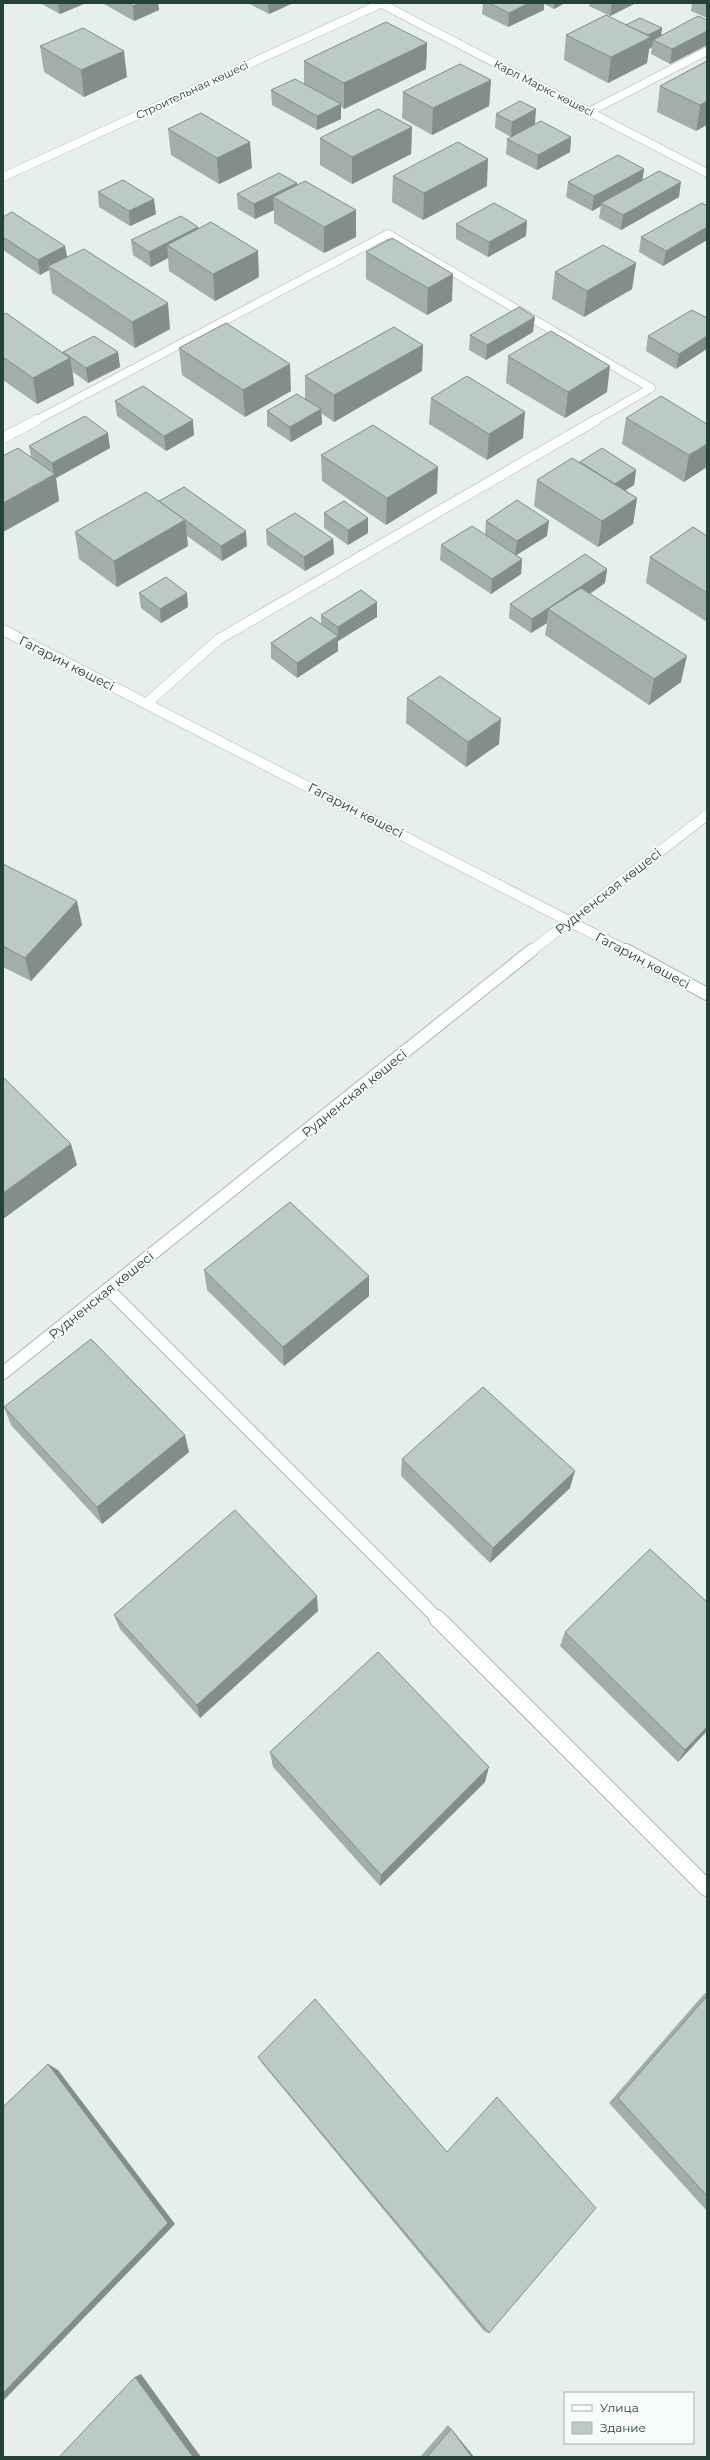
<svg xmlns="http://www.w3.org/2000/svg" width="710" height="2460" font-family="Montserrat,sans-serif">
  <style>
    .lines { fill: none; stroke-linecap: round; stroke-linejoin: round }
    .minor-far3-casing { stroke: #a8b8b2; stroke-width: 9 }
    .minor-far2-casing { stroke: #a8b8b2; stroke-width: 11 }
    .minor-far1-casing { stroke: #a8b8b2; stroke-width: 14 }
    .minor-casing { stroke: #a8b8b2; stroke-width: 18 }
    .minor-far3 { stroke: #fff; stroke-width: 8 }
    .minor-far2 { stroke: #fff; stroke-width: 10 }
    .minor-far1 { stroke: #fff; stroke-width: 12 }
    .minor { stroke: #fff; stroke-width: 16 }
    .wall { fill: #a1aea9 }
    .shaded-wall { fill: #838d89 }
    .building { fill: #bbcac4; stroke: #838d89 }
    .labels { text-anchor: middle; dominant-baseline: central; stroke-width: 4; stroke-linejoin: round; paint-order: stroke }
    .far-street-label { font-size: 11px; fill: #24423a; stroke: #f7fbf9 }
    .street-label { font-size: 13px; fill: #24423a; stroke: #f7fbf9 }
  </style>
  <rect width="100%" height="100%" fill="#e6efeb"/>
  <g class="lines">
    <g class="minor-far3-casing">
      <g id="minor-far3">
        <path d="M380,3L707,173"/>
        <path d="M589,112L707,51"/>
        <path d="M3,177L382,3"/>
        <path d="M35,421L388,234L651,388L594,421"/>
      </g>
    </g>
    <g class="minor-far2-casing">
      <g id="minor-far2">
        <path d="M3,438L37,420"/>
        <path d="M3,630L627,951"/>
        <path d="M147,703L219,639L596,420"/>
        <path d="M531,951L707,815"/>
      </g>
    </g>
    <g class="minor-far1-casing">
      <g id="minor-far1">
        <path d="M626,950L707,994"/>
        <path d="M108,1289L438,1619"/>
        <path d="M3,1373L532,950"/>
      </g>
    </g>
    <g class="minor-casing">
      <path id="minor" d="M437,1618L707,1888"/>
    </g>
    <use href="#minor-far3" class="minor-far3"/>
    <use href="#minor-far2" class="minor-far2"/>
    <use href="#minor-far1" class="minor-far1"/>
    <use href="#minor" class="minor"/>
  </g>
  <g class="wall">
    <path d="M40,3H86L60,14Z"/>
    <path d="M103,3H158L159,10L134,21L104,4Z"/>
    <path d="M248,3H293L269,14Z"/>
    <path d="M483,3H565L554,9L544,4V10L508,27L482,14Z"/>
    <path d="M590,3H636L610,16L589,6Z"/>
    <path d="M692,3H707V18L691,11Z"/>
    <path d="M707,20V45L670,64L651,54L652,47L649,49L647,63L608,83L564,60L566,35L626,25L662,28L661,35Z"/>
    <path d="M427,43L426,69L344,109L341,107V119L317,130L272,105L271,90L304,84V61Z"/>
    <path d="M40,46L127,77L84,97L44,72Z"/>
    <path d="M707,61L696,131L657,112L660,86Z"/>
    <path d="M491,80L489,106L432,135L402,118L403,92Z"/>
    <path d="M496,114L535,124L571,137L570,152L537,170L506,154L507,139L511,137L495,128Z"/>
    <path d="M412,127L411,154L352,184L320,165V138Z"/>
    <path d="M168,129L252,168L219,184L171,155Z"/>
    <path d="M644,169L642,180L679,197L621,230L599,218L601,206L592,211L566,197L568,182Z"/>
    <path d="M393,176L487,186L423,220L392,202Z"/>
    <path d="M297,183V185L356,237L324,253L274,223V210L255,219L238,209L237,194Z"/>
    <path d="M98,192L156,214L130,226L99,207Z"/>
    <path d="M707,206V240L663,266L639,252L641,237Z"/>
    <path d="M3,217L67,257L170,329L135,348L52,293L49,270L40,275L3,250Z"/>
    <path d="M456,224L526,236L488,257L456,239Z"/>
    <path d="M198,227L199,229L259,277L215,301L169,271L168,258L151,267L133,255L131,240Z"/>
    <path d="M366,252L452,301L427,315L366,279Z"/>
    <path d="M636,263L632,289L584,317L552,299L555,272Z"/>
    <path d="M692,310L676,369L646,351L648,336Z"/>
    <path d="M3,315L63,353V352H118L120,367L88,383L73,372L74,385L37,404L3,380Z"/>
    <path d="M533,332L486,360L469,350L470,335Z"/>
    <path d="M423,345L422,371L334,422L321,413L322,424L291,442L267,426V411L305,399V376Z"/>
    <path d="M179,348L291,391L245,417L182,375Z"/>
    <path d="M508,356L607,392L565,418L506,383Z"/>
    <path d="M431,398L523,438L487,460L429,424Z"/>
    <path d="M115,401L194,435L166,451L117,416Z"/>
    <path d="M626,418L707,424L684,482L622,444Z"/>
    <path d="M29,446L110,448L56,478L59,501L31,457Z"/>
    <path d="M321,455L437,493L386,525L322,481Z"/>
    <path d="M580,462L636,470L634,485L625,490L637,498L633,524L598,547L534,506L537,480Z"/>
    <path d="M159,501L247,546L222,561L187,536L188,546L117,587L79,559L75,532Z"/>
    <path d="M324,513L368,518V533L348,545L324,528Z"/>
    <path d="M486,521L547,536L516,555L522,559L521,574L491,594L440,560L441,545L485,535Z"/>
    <path d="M266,530L333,539L334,554L305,571L267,545Z"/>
    <path d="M707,536V622L646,583L650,557Z"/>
    <path d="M607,569L605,583L590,594L681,682L649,705L545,635L547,623L531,633L509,618L510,604Z"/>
    <path d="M139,593L188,607L161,623L141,608Z"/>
    <path d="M377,602V617L338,641V651L297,678L271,658V643L321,624V615Z"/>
    <path d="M407,698L499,744L466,767L406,723Z"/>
    <path d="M3,864L82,925L31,981L3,967Z"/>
    <path d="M204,1270L369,1276V1296L284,1366L207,1290Z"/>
    <path d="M4,1407L189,1452L102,1524L11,1425Z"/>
    <path d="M402,1459L570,1488L490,1563L401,1476Z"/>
    <path d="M707,1602V1731L678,1762L560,1646L565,1632Z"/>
    <path d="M318,1611L200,1718L120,1629L114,1615Z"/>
    <path d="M270,1752L485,1782L380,1886L273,1767Z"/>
    <path d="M707,1992V2211L609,2103L704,1994Z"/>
    <path d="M258,2057L489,2333L484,2331L262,2063Z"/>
    <path d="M448,2425L474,2457H420Z"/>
  </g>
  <g class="shaded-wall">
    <path d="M58,3H86L60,14Z"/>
    <path d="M141,3H158L159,10L134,21L133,6Z"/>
    <path d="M268,3H293L269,14Z"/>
    <path d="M529,3H544V10L508,27L509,13Z"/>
    <path d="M554,3H565L554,9Z"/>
    <path d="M612,3H636L610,16Z"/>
    <path d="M662,28L660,43L653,40L652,47L649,49L647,63L608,83L611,57L648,35Z"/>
    <path d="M707,31V45L670,64L672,49Z"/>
    <path d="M427,43L426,69L344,109V83Z"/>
    <path d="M124,51L127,77L84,97L81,70Z"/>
    <path d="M491,80L489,106L432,135L433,108Z"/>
    <path d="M707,101V125L696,131L700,105Z"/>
    <path d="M341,104V119L317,130V116Z"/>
    <path d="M536,109L535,124L511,137L512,122Z"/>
    <path d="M412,127L411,154L352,184V157Z"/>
    <path d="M571,137L570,152L537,170L538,155Z"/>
    <path d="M250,142L252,168L219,184L217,158Z"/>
    <path d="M488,159L487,186L423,220L424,193Z"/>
    <path d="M644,169L642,184L601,203V206L592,211L594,196Z"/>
    <path d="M681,182L679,197L621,230L623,215Z"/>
    <path d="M297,183V198L273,197L274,210L255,219L254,204Z"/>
    <path d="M154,199L156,214L130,226L129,211Z"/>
    <path d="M356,210V237L324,253V227Z"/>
    <path d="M527,221L526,236L488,257L489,242Z"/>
    <path d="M198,227L200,242L167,245L168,258L151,267L149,252Z"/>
    <path d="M707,227V240L663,266L666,251Z"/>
    <path d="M65,246L68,261L48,266L49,270L40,275L38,260Z"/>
    <path d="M258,251L259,277L215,301L213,274Z"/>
    <path d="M636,263L632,289L584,317L587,291Z"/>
    <path d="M453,274L452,301L427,315L428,288Z"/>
    <path d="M168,303L170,329L135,348L132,322Z"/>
    <path d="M535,317L533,332L486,360L487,345Z"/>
    <path d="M707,336V349L676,369L679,354Z"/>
    <path d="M423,345L422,371L334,422V395Z"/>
    <path d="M118,352L120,367L88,383L86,368Z"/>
    <path d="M70,358L74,385L37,404L33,378Z"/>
    <path d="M290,364L291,391L245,417L243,390Z"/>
    <path d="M610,366L607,392L565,418L568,392Z"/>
    <path d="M321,409L322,424L291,442L290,427Z"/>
    <path d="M525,412L523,438L487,460L489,434Z"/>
    <path d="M193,420L194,435L166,451L164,436Z"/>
    <path d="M108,433L110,448L56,478L59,501L3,532V503L54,475L52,463Z"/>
    <path d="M707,444V467L684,482L689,455Z"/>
    <path d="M438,467L437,493L386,525L387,498Z"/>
    <path d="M636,470L634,485L612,499L614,484Z"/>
    <path d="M637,498L633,524L598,547L602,521Z"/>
    <path d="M368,518V533L348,545V530Z"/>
    <path d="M185,520L188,546L117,587L114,561Z"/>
    <path d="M549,521L547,536L515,556L517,541Z"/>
    <path d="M246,531L247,546L222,561L221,546Z"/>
    <path d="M333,539L334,554L305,571L304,557Z"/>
    <path d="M522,559L521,574L491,594L492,579Z"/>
    <path d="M607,569L605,583L558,615L548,609L547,623L531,633L532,619Z"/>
    <path d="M187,593L188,607L161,623L160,609Z"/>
    <path d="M377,602V617L338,641V651L297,678V663L338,637V627Z"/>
    <path d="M687,656L681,682L649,705L654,679Z"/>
    <path d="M501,719L499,744L466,767L468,742Z"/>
    <path d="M77,901L82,925L31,981L25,958Z"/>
    <path d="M71,1144L77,1165L3,1219V1193Z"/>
    <path d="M369,1276V1296L284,1366L283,1347Z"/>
    <path d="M185,1435L189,1452L102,1524L97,1507Z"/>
    <path d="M575,1471L570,1488L490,1563L493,1548Z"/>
    <path d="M317,1596L318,1611L200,1718L197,1705Z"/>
    <path d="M707,1727V1731L678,1762L685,1750Z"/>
    <path d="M489,1767L485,1782L380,1886L381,1875Z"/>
    <path d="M48,2064L58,2070L175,2224L3,2401V2393Z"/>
    <path d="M141,2374L201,2457H193L135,2377Z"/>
    <path d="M448,2425L474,2457H472Z"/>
  </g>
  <g class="building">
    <path d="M127,3H141L133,6Z"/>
    <path d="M489,3H529L509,13Z"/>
    <path d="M606,15L651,37L611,57L566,35Z"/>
    <path d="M698,16L707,20V31L672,49L653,40Z"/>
    <path d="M640,18L662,28L648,35L626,25Z"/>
    <path d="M386,22L427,43L344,83L304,61Z"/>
    <path d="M83,28L124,51L81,70L40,46Z"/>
    <path d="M707,61V101L700,105L660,86Z"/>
    <path d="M460,64L491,80L433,108L403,92Z"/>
    <path d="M295,79L341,104L317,116L271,90Z"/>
    <path d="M520,101L536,109L512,122L496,114Z"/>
    <path d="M378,109L412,127L352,157L320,138Z"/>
    <path d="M201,113L250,142L217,158L168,129Z"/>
    <path d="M541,121L571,137L538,155L507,139Z"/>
    <path d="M458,142L488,159L424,193L393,176Z"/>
    <path d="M618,155L644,169L594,196L568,182Z"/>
    <path d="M659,171L681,182L623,215L601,203Z"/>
    <path d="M279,173L297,183L254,204L237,194Z"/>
    <path d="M123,180L154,199L129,211L98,192Z"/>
    <path d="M305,181L356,210L324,227L273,197Z"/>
    <path d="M494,203L527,221L489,242L456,224Z"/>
    <path d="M702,203L707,206V227L666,251L641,237Z"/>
    <path d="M12,212L65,246L38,260L3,237V217Z"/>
    <path d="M181,216L198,227L149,252L131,240Z"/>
    <path d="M211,222L258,251L213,274L167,245Z"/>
    <path d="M392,238L453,274L428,288L366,252Z"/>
    <path d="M603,245L636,263L587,291L555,272Z"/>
    <path d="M84,249L168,303L132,322L48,266Z"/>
    <path d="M519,307L535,317L487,345L470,335Z"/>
    <path d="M692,310L707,318V336L679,354L648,336Z"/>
    <path d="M6,313L70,358L33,378L3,357V315Z"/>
    <path d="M226,323L290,364L243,390L179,348Z"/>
    <path d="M394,327L423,345L334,395L305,376Z"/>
    <path d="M551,331L610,366L568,392L508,356Z"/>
    <path d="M94,336L118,352L86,368L63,352Z"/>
    <path d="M467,376L525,412L489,434L431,398Z"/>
    <path d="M143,386L193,420L164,436L115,401Z"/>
    <path d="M297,394L321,409L290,427L267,411Z"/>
    <path d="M661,396L707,424V444L689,455L626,418Z"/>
    <path d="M85,416L108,433L52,463L29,446Z"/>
    <path d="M373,425L438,467L387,498L321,455Z"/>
    <path d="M18,448L55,474L3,503V456Z"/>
    <path d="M602,448L636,470L615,484L580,462Z"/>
    <path d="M572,458L637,498L602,521L537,480Z"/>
    <path d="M184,487L246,531L221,546L159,501Z"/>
    <path d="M146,492L185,520L114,561L75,532Z"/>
    <path d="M517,500L549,521L517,541L486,521Z"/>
    <path d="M344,501L368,518L348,530L324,513Z"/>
    <path d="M295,513L333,539L304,557L266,530Z"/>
    <path d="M472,526L522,559L492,579L441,545Z"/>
    <path d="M693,527L707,536V593L650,557Z"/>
    <path d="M585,554L607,569L532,619L510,604Z"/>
    <path d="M166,577L187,593L160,609L139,593Z"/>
    <path d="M581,588L687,656L654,679L548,609Z"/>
    <path d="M361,590L377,602L338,627L321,615Z"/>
    <path d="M311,617L338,636L297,663L271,643Z"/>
    <path d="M440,676L501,719L468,742L407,698Z"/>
    <path d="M3,864L77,901L25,958L3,946Z"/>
    <path d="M3,1077L71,1144L3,1193Z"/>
    <path d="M290,1202L369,1276L283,1347L204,1270Z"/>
    <path d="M91,1339L185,1435L97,1507L4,1407Z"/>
    <path d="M483,1387L575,1471L493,1548L402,1459Z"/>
    <path d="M235,1510L317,1596L197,1705L114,1615Z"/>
    <path d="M650,1549L707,1602V1727L685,1750L565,1632Z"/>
    <path d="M378,1652L489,1767L381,1875L270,1752Z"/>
    <path d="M707,1996V2196L618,2098Z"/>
    <path d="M315,1999L447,2152L497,2097L596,2208L489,2333L258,2057Z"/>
    <path d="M48,2064L168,2223L3,2393V2107Z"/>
    <path d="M135,2377L193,2457H59Z"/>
    <path d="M451,2429L472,2457H427Z"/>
  </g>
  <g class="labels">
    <g class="far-street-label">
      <text transform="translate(544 88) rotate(27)">Карл Маркс көшесі</text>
      <text transform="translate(192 90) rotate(-25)">Строительная көшесі</text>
    </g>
    <g class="street-label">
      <text transform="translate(67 663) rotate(27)">Гагарин көшесі</text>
      <text transform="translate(356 810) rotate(27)">Гагарин көшесі</text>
      <text transform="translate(608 891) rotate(-38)">Рудненская көшесі</text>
      <text transform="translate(643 960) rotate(28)">Гагарин көшесі</text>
      <text transform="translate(354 1093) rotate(-39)">Рудненская көшесі</text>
      <text transform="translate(101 1295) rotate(-39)">Рудненская көшесі</text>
    </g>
  </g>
  <rect width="710" height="2460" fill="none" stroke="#24423a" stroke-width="8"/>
  <rect x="564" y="2392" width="130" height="52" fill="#f7fbf9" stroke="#a3b1ad"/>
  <rect x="572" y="2405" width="20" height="6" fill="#ffffff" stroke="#a3b1ad"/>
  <text x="600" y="2412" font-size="12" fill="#24423a">Улица</text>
  <rect x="572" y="2422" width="20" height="12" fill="#bbcac4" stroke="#a3b1ad"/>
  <text x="600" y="2432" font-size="12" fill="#24423a">Здание</text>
</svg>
